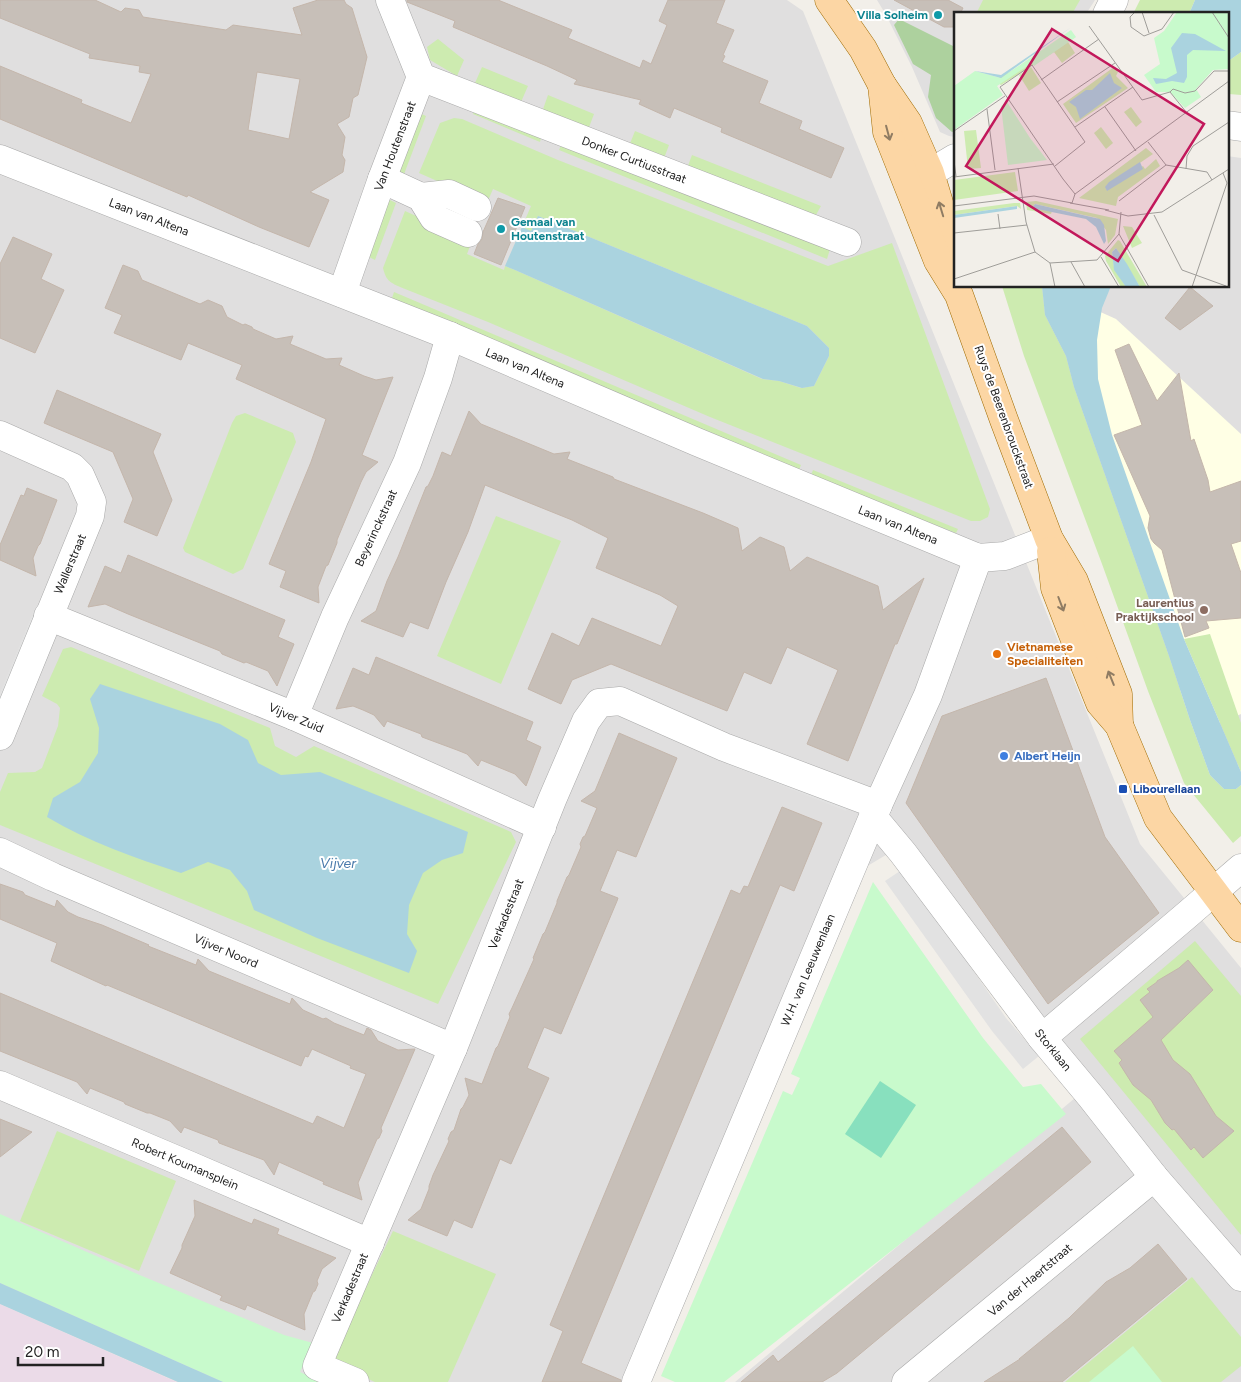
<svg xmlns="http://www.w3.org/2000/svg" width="1241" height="1382" font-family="Figtree,sans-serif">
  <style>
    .residential { fill: #e0dfdf }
    .industrial { fill: #ebdbe8 }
    .education { fill: #ffffe5 }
    .grass { fill: #cdebb0 }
    .forest { fill: #add19e }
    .park { fill: #c8facc }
    .pitch { fill: #88e0be }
    .parking { fill: #e2e2e2 }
    .water { fill: #aad3df }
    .building { fill: #c7bfb8; stroke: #c4b6ab; fill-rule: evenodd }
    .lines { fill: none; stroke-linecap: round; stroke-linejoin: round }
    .minor-casing { stroke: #a9a9a9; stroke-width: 29 }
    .major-casing { stroke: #a06b00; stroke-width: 29 }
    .minor { stroke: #fff; stroke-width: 28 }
    .major { stroke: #fcd6a4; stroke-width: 28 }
    .oneway { stroke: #8f7c63 }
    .culture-dot { fill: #0f9aa8; stroke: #fff; stroke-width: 2 }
    .education-dot { fill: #8d6e63; stroke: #fff; stroke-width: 2 }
    .food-dot { fill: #e8710a; stroke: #fff; stroke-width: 2 }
    .shop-dot { fill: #3f7fe0; stroke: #fff; stroke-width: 2 }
    .transit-dot { fill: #1a4fb4; stroke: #fff; stroke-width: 2 }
    .labels { text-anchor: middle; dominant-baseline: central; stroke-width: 4; stroke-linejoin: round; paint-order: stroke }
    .culture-label { font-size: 12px; font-weight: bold; fill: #0d838f; stroke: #fff; text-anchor: end }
    .street-label { font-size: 12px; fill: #222; stroke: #fff }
    .education-label { font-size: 12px; font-weight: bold; fill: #785e54; stroke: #fff; text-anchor: end }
    .food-label { font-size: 12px; font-weight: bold; fill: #c56008; stroke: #fff; text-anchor: start }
    .shop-label { font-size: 12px; font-weight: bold; fill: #366cbe; stroke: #fff; text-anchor: start }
    .transit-label { font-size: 12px; font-weight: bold; fill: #164399; stroke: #fff; text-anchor: start }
    .water-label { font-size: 14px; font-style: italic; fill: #4a7aab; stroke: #fff }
    .inset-road { fill: none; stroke: #9f9d99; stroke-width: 1 }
    .view { fill: #c2185b; fill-opacity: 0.15; stroke: #c2185b; stroke-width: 2.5 }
    .inset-edge { fill: none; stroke: #222; stroke-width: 2.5 }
  </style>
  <rect width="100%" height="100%" fill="#f2efe9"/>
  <g class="residential">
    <path d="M0,0H787L803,11L1140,844L1241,968V1382H735L1087,1088L901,846L854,874L643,1382H177L0,1304Z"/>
    <path d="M877,0H1095L1086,14H955V137L949,136L940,132L912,67L886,15Z"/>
    <path d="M1227,156L1241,158V768L1163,668L1027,286H1227Z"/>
  </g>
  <path class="industrial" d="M0,1304L177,1382H0Z"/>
  <path class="education" d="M1096,310L1116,319L1241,434V714L1214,726L1103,436L1097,373Z"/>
  <g class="grass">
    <path d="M983,0H1080L1072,14H976Z"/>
    <path d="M1140,0H1195L1189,14H1133Z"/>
    <path d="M438,39L464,60L457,76L430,60L427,47Z"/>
    <path d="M1241,52V95L1229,94L1227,103V62Z"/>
    <path d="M482,67L528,86L521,102L475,83Z"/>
    <path d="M548,95L594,114L588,130L542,112Z"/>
    <path d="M475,106L542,134L540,142L473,114Z"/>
    <path d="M417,112L426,116L403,177L395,173Z"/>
    <path d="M454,118L462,119L558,160L828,266L892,243L990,509L988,517L980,521H971L710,417L488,322L400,287C389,282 386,280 383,268L405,211L472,241L467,254L504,270L505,266L515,270L762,379L779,381L801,388L814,386L829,356V348L807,326L538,216L531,232L522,227L531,206L493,189L487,203L419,173L440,123Z"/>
    <path d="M635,131L669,145L663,161L629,146Z"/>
    <path d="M562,143L830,249L827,259L559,150Z"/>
    <path d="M692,155L821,206L812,222L686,171Z"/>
    <path d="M388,199L396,203L375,260L367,256Z"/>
    <path d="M1002,286H1042L1045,315L1066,356L1074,387L1169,656L1190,720L1210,775L1224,789H1236L1241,785V836L1233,843L1184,783L1148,691L1102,564L1024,356Z"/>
    <path d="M394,292L801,465L799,470L392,298Z"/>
    <path d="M245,413L293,433L296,442L243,569L233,574L185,552L183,548L232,423L236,416Z"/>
    <path d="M813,470L958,529L956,533L883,505L811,475Z"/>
    <path d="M496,516L561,541L501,684L437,656Z"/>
    <path d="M1210,634L1241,723V772L1184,639Z"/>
    <path d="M71,647L270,728L275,746L296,757L314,746L511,832L516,842L438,1004L0,825V792L8,773L35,772L42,768L58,726L60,708L57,704L42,696L63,649Z"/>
    <path d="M1195,941L1241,996V1235L1080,1039Z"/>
    <path d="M57,1131L176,1181L139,1271L20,1221Z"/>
    <path d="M393,1231L496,1274L448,1382H375L330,1362Z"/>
    <path d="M1192,1277L1241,1337V1366L1221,1382H1065Z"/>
  </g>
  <path class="forest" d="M899,19L955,47V131L952,132L936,118L928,97L931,75L913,64L894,25Z"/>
  <g class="park">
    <path d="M873,882L983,1038L1023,1087L1041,1084L1066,1114L724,1382H675L661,1376L783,1091L792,1095L800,1078L791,1074Z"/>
    <path d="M0,1214L142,1276L284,1335L313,1343L300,1372L321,1382H223L0,1283Z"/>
    <path d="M1133,1346L1162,1382H1089Z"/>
  </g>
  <path class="pitch" d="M880,1081L916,1105L881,1158L845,1134Z"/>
  <g class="parking">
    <path d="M35,608L41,610L0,713V693Z"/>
    <path d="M730,758L848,805L846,811L727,764Z"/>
    <path d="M903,869L1006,1018L1039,1056L1023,1069L992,1031L885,881Z"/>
  </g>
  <g class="water">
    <path d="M1195,0H1241V52L1227,62V14H1189Z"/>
    <path d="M538,216L807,326L829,348V356L814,386L802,388L779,381L763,379L515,270L505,266L522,227L531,231Z"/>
    <path d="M1042,286H1111L1102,308L1097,340L1098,379L1112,435L1184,639L1241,772V785L1236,789H1224L1210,775L1190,720L1169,656L1074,387L1066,356L1045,315Z"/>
    <path d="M100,684L220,724L248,740L258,763L281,775L320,772L468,832L463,853L442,860L423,873L409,905L407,934L417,951L409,973L317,938L254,910L247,891L230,870L208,862L181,873C135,858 89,842 47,817L53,798L80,782L98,753L99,728L90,699Z"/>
    <path d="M0,1283L223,1382H178L0,1304Z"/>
  </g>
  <g class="building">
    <path d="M0,0H95L121,12L125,8L139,10L143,17L226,30L233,25L302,35L293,8L318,0H344L346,4L352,8L367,57L358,95L353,98L349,117L337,124L345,137L342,155L345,160L343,172L310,192L329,200L309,247L259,227L188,195L187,197L0,119V66L82,100L81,103L131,123L151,74L139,72L140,66L89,58L90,54L0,18ZM257,72L300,79L289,139L248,130Z"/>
    <path d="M407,0H498L572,30L568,38L640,68L643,60L651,64L667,25L659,21L668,0H725L716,23L734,30L723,55L725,56L722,62L768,81L759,103L802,121L799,129L844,148L831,178L721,132L722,128L674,108L670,118L639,104L641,100L574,84L577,80L547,66L453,27L455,21L407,2Z"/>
    <path d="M894,0H948L963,8L960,14H955V23L953,27H944Z"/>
    <path d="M498,198L525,207L501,265L474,254L478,244L482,239L483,232Z"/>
    <path d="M13,237L52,254L41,279L64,290L35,353L0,338V264Z"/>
    <path d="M123,265L138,271L142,280L200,304L208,300L222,306L227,317L243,325L245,324L252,327L253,329L276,339L293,336L290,344L326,359L342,358L339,365L364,376L376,380L393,377L362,455L378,462L366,472L361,482L337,540V543L328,565L326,566L318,587L319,603L280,587L286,571L269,564L311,462L326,419L236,379L242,365L188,343L181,360L114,333L122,315L105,308Z"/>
    <path d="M1190,287L1213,306L1180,330L1165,318Z"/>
    <path d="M1129,344L1157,401L1179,373L1191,441L1194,439L1208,480L1210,492L1241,481V541L1231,544L1241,573V618L1206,621L1209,628L1185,637L1162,550L1154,543L1151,539L1148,528L1150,516L1114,435L1142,425L1115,350Z"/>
    <path d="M57,390L161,434L153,452L172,500L157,536L124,522L133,499L113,452L44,423Z"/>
    <path d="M469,411L481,424L554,454L570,452L567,459L613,477L614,479L703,513L738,528L742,551L760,537L784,547L790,571L807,557L878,586L883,610L924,578L897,644H895L848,761L807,744L838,670L787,647L771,684L744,672L727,711L611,664L572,680L561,704L528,689L552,633L579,646L592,618L661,646L678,606L660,595L596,568L608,538L572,520L485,485L468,532L446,582L428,629L410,622L403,637L361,621L376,611L387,581L398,557L426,487L428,486L433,476L442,452L451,456Z"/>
    <path d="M27,488L57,500L40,544L38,546L33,558L36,576L0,560V545L21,495L24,496Z"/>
    <path d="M128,555L285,620L278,637L294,644L277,686L268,671L246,662L244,663L222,654L220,651L128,614L105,604L88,607L105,566L121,573Z"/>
    <path d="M376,657L533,722L526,740L541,747L526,786L515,774L481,760L478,766L467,754L457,750L422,737L421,734L387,721L384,727L374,715L363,710L353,706L336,709L353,668L369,675Z"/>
    <path d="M1046,678L1105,837L1159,913L1048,1004L906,803L942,716Z"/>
    <path d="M619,733L677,758L636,857L617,850L600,891L618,898L617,901L561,1034L544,1027L527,1068L549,1078L511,1164L500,1159L472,1228L454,1220L447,1236L408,1220L421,1209L429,1189V1186L433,1175L449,1141L448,1139L451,1132L454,1130L461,1109L463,1107L469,1095L465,1078L482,1084L496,1048L498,1046L510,1017L509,1014L512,1008L534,959L533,958L543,934L545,932L557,903V901L567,877L569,875L581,847L580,844L583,837L585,836L597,808L581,801L595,791Z"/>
    <path d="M782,807L822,823L794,891L780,885L581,1363L621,1380V1382H542L563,1331L550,1325L731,890L740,894L744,886L748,887Z"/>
    <path d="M0,884L23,892L25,895L55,907L57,900L68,912L78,917L102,925L149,945L148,946L196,965L198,959L209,971L290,1004L292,998L303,1010L323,1019L326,1018L334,1023L364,1035L367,1028L371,1030L378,1041L398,1050L415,1049L381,1128L382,1131L379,1138L377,1139L358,1183L362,1200L323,1184L324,1182L279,1162L274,1175L264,1160L219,1143L218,1140L184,1127L181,1133L170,1121L150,1113H147L125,1104L124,1102L90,1088L87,1094L77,1082L0,1051V993L313,1124L317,1116L344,1128L366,1074L350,1068L351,1066L312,1049L308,1057L305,1056L301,1066L107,985L106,986L51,961L57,943L0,919Z"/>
    <path d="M1188,960L1213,990L1161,1040L1173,1060L1190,1074L1216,1116L1234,1131L1203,1158L1194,1147L1191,1150L1174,1129L1172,1130L1165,1123L1151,1100L1133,1085L1119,1063L1122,1060L1114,1051L1153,1017L1140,1000L1150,992L1147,989L1157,982V981L1179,968Z"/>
    <path d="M0,1119L32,1132L0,1157Z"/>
    <path d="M1062,1127L1091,1162L837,1373L822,1382H741L773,1355L778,1362Z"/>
    <path d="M194,1200L252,1224L254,1219L279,1229L277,1234L336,1258L322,1269L317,1281L318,1284L315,1291L313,1292L304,1314L305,1330L247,1305L245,1310L233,1305L220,1300L222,1296L170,1273L182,1248V1245L195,1216Z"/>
    <path d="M1158,1244L1187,1279L1062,1382H984L1020,1359H1019L1069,1318L1106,1282L1130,1268Z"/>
  </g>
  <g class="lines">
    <g class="minor-casing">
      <g id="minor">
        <path d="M1107,14L1114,0"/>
        <path d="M421,77L847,242"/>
        <path d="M1227,125L1241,127"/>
        <path d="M0,159L450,336L697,442L978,558L1005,556L1049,539"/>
        <path d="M382,179L421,197L434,218L468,233"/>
        <path d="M910,182L930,173L955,158"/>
        <path d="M421,197L449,194L477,207"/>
        <path d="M342,293L382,179L421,77L390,0"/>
        <path d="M0,435L72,467L80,475L92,502L90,516L0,736"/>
        <path d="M48,616L294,716L542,827"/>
        <path d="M294,716L335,617L407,463L438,378L450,336"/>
        <path d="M873,817L903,853L1042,1038L1092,1098L1154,1177L1241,1277"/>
        <path d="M0,852L53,877L453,1048"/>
        <path d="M1042,1038L1188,914L1241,868"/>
        <path d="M0,1085L191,1166L370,1243"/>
        <path d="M355,1382L317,1366L453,1048L552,800L586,721L599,703L620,701L724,747L878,805"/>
        <path d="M636,1382L878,805L928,695L978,558"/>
        <path d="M906,1382L1154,1177"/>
      </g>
    </g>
    <g class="major-casing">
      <g id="major">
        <path d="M829,0L863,49L882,85L908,123L930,173L955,256"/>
        <path d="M882,85L887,132L938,261L959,295L1004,420L1049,539L1074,581L1118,694L1119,725"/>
        <path d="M1051,551L1055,588L1082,658L1100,703L1119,725L1158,818L1241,928"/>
      </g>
    </g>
    <use href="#minor" class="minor"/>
    <use href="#major" class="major"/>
  </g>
  <defs><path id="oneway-shaft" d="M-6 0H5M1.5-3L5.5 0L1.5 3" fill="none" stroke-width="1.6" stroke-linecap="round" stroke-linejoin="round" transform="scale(1.25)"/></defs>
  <g class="oneway">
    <use href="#oneway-shaft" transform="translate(888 133) rotate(75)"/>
    <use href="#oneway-shaft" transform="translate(941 209) rotate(-107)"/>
    <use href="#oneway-shaft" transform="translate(1061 604) rotate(69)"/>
    <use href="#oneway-shaft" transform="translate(1111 678) rotate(-112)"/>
  </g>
  <g class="culture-dot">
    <circle cx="938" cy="15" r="5"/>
    <circle cx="501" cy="229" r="5"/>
  </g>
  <circle class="education-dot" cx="1204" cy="610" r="5"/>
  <circle class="food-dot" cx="997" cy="654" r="5"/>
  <circle class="shop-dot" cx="1004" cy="756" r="5"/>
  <rect class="transit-dot" x="1118" y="784" width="10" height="10" rx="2.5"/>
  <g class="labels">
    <g class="culture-label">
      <text x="928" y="15">Villa Solheim</text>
      <text x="511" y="222" text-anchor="start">Gemaal van<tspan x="511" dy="14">Houtenstraat</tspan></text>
    </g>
    <g class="street-label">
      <text transform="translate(395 146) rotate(-69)">Van Houtenstraat</text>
      <text transform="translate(634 160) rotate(21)">Donker Curtiusstraat</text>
      <text transform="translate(149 217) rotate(21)">Laan van Altena</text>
      <text transform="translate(525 368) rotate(23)">Laan van Altena</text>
      <text transform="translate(1004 417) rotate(70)">Ruys de Beerenbrouckstraat</text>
      <text transform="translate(898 525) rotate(22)">Laan van Altena</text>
      <text transform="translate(376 528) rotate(-65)">Beyerinckstraat</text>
      <text transform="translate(70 564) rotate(-67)">Wallerstraat</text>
      <text transform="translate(296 718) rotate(23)">Vijver Zuid</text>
      <text transform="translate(506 914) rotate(-68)">Verkadestraat</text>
      <text transform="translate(226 951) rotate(23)">Vijver Noord</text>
      <text transform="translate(808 970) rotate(-67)">W.H. van Leeuwenlaan</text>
      <text transform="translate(1053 1050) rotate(51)">Storklaan</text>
      <text transform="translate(185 1164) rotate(23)">Robert Koumansplein</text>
      <text transform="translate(1030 1280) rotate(-40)">Van der Haertstraat</text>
      <text transform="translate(350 1288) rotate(-67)">Verkadestraat</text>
    </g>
    <g class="education-label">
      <text x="1194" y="603">Laurentius<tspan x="1194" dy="14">Praktijkschool</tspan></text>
    </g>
    <g class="food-label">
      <text x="1007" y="647">Vietnamese<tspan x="1007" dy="14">Specialiteiten</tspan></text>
    </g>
    <g class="shop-label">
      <text x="1014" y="756">Albert Heijn</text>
    </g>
    <g class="transit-label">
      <text x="1133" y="789">Libourellaan</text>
    </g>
    <g class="water-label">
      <text x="338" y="863">Vijver</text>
    </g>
  </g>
  <g transform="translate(954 12)">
    <rect width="275" height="275" fill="#f2efe9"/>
    <path d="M122,25L114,30L121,41L108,51L100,40L47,73L43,70L44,66ZM77,55L87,71L75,79L65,63ZM160,55L164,60L162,64L174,76L122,111L109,92ZM177,95L188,110L182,115L170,100ZM147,115L159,131L152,137L140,121ZM22,118L27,156L14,157L10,119ZM192,136L199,142L152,174L189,154L191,157L202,147L206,154L164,185L162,194L125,186ZM61,160L64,179L0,188V168ZM82,189L164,207L161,223L154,232L152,218L143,206L81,192L78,196L98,199L97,202L73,198L72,190ZM60,191H66L67,197L63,194L0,203V199ZM169,214L178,215L188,231L178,236ZM164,228L166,229L193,275H186L162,236L158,240L160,255L172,275H167L152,249L151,244Z" fill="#cdebb0"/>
    <path d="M223,0H275V57L259,58L242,77L247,85L231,96L216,80H202L190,63L206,52L200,26L210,19ZM117,18L122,25L80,54L78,51L43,74L49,83L0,118V74L21,59L47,66ZM53,90L76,126L93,148L54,153L47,94Z" fill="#c8facc"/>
    <path d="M116,16L47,66L21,59L47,63ZM228,21L241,22L272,39L239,38L233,43V65L230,71L218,69L202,72L199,66L212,67L223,61L217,36ZM156,61L160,71L168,76L126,107L122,95L115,90L132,78H138ZM186,150L189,157L153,179L151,175L155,170ZM81,192L146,207L150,213L152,229L150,232L142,215L132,207L78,196ZM63,194V197L0,206V203ZM162,236L173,252L186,275H172L160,258L158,240Z" fill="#aad3df"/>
    <path class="inset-road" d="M181,0L176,5L177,15L190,24L208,17L220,0M188,0L195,21M258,0L275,26M135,14L188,88L216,80M87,68L145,27M216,80L219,77L231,81L241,79L260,59H275M216,80L233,101M103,90L161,51M151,95L182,139M33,97L41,158M121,115L179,75M0,119L51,84M194,130L212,153L253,160L258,168M0,149L2,164M101,154L131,130L78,53L46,75L109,167L121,182M64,156L72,210L81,240L96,251L143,248L165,222M232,157L233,144L239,134L275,110M0,165L100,152M165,189L212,153M116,191L155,198M118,191L121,182L275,69M0,194L80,184L118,191M151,198L174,204L208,200L275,157M167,200L165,222L195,275M44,202L46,217M200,203L228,258L272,274M0,221L73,213M147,245L165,275M117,250L131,275M96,251L101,275M0,267L81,240M238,275L273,171L269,161"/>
    <path class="view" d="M98,17L250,112L164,249L12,154Z"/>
    <rect width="275" height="275" class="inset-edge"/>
  </g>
  <path d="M18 1357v8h85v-8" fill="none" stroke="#222222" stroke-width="2.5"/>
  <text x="25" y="1357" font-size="15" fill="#222222" stroke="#ffffff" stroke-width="4" paint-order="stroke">20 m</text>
</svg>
